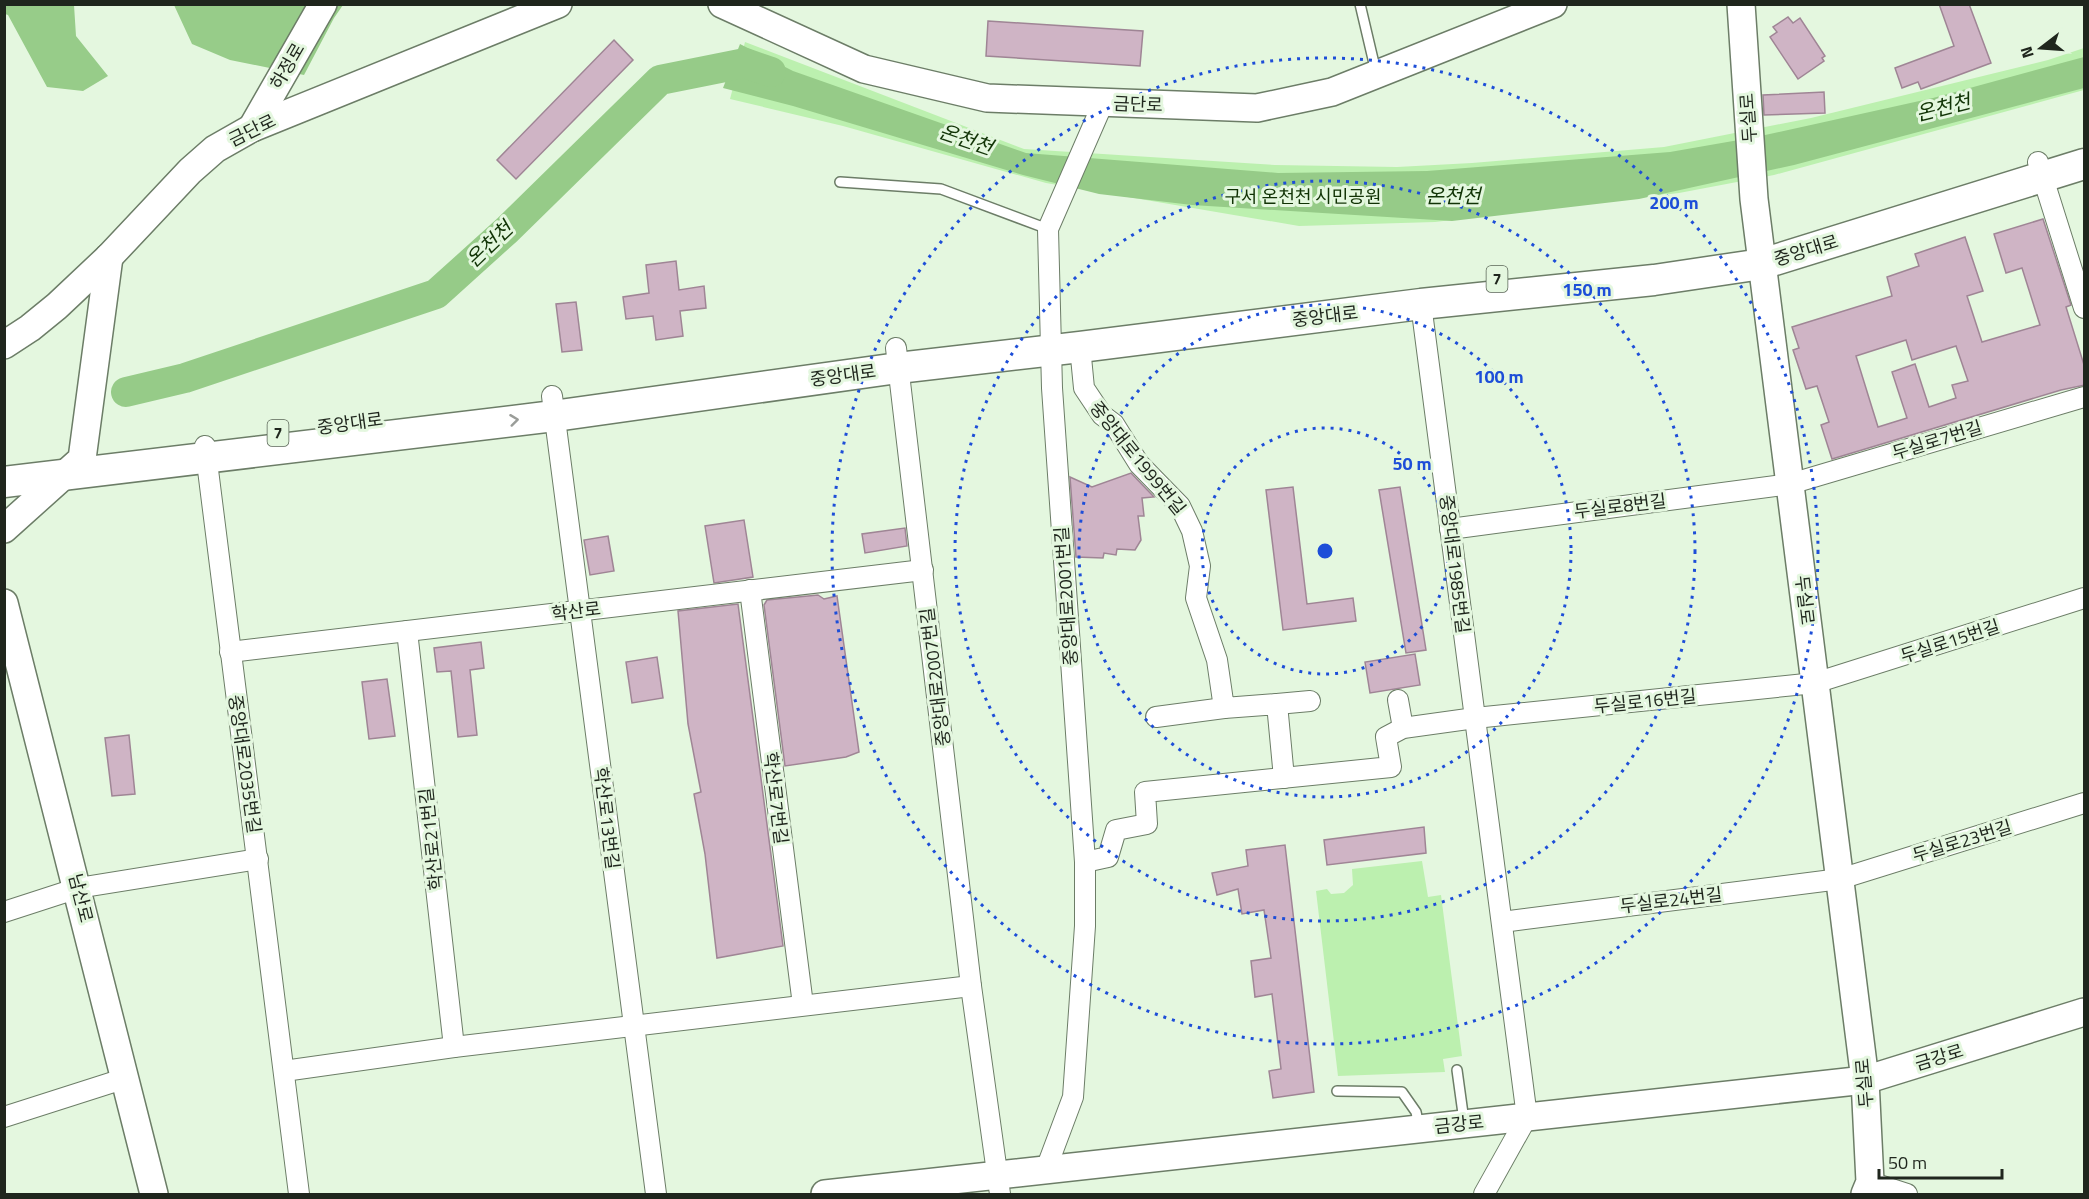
<svg xmlns="http://www.w3.org/2000/svg" width="2089" height="1199" font-family="'Titillium Web','Noto Sans KR',sans-serif">
  <style>
    .green { fill: #bcf0af }
    .forest { fill: #97cc89 }
    .water { fill: #96cb88 }
    .lines { fill: none; stroke-linecap: round; stroke-linejoin: round }
    .river { stroke: #96cb88; stroke-width: 30 }
    .building { fill: #cfb4c5; stroke: #9f8595; stroke-width: 1.5; fill-rule: evenodd }
    .lane-casing { stroke: #6c7d67; stroke-width: 12 }
    .street-casing { stroke: #6c7d67; stroke-width: 22 }
    .secondary-casing { stroke: #6c7d67; stroke-width: 30 }
    .primary-casing { stroke: #6c7d67; stroke-width: 33 }
    .lane { stroke: #fff; stroke-width: 9 }
    .street { stroke: #fff; stroke-width: 20 }
    .secondary { stroke: #fff; stroke-width: 27 }
    .primary { stroke: #fff; stroke-width: 30 }
    .oneway { stroke: #9a9d99 }
    .ring { fill: none; stroke: #1d4ed8; stroke-width: 3; stroke-dasharray: 3 6 }
    .labels { text-anchor: middle; dominant-baseline: central; stroke-width: 6; stroke-linejoin: round; paint-order: stroke }
    .shield { fill: #e4f7df; stroke: #5a6557; stroke-width: 1.5 }
    .shield-label { font-size: 16px; font-weight: bold; fill: #1f261d }
    .street-label { font-size: 18px; fill: #1f261d; stroke: #e4f7df }
    .park-label { font-size: 18px; fill: #103204; stroke: #e4f7df }
    .water-label { font-size: 20px; font-style: italic; fill: #113406; stroke: #e4f7df }
    .centre { fill: #1d4ed8; stroke: #e4f7df; stroke-width: 3 }
    .ring-label { font-size: 18px; text-anchor: middle; font-weight: bold; fill: #1d4ed8; stroke: #e4f7df; stroke-width: 6; stroke-linejoin: round; paint-order: stroke }
  </style>
  <rect width="100%" height="100%" fill="#e4f7df"/>
  <g class="green">
    <path d="M745,42L1024,149L1275,165L1397,167L1472,163L1664,147L1811,118L2048,60L2084,48V90L1774,175L1679,193L1435,222L1299,226L1046,183L843,126L730,99Z"/>
    <path d="M1422,861L1428,897L1441,895L1462,1056L1443,1059L1445,1072L1338,1076L1316,891L1327,889L1331,894L1344,893L1353,885L1352,869Z"/>
  </g>
  <g class="forest">
    <path d="M4,5H74L76,36L108,76L83,91L47,87L8,15L5,14Z"/>
    <path d="M174,5H343L334,18L304,75L230,60L192,44Z"/>
  </g>
  <path class="water" d="M740,44L793,71L1026,153L1278,173L1427,171L1670,152L1756,137L1933,98L2084,57V88L1794,165L1639,199L1452,221L1192,205L1099,194L1023,175L793,106L723,88Z"/>
  <g class="lines">
    <path class="river" d="M126,392L185,378L436,294L507,230L660,80L745,63L771,72"/>
  </g>
  <g class="building">
    <path d="M1939,4H1969L1991,63L1921,89L1918,82L1902,88L1895,68L1954,46Z"/>
    <path d="M1788,17L1793,23L1800,18L1825,56L1822,58L1824,61L1798,79L1770,37L1777,32L1773,27Z"/>
    <path d="M988,21L1143,31L1140,66L986,56Z"/>
    <path d="M614,40L633,60L516,179L497,160Z"/>
    <path d="M1824,92L1825,113L1764,115L1763,95Z"/>
    <path d="M2043,219L2071,305L2066,307L2085,368V385L2061,390L1832,459L1821,425L1829,422L1817,386L1806,389L1793,350L1799,348L1792,327L1892,296L1887,277L1919,266L1915,254L1965,237L1983,291L1967,296L1982,342L2040,325L2022,268L2006,273L1994,234ZM1906,340L1912,360L1956,346L1968,381L1952,385L1956,398L1929,407L1915,364L1892,372L1907,418L1878,427L1856,356Z"/>
    <path d="M676,261L679,290L704,286L706,308L680,311L683,336L656,340L653,316L626,319L623,297L649,293L646,265Z"/>
    <path d="M576,302L582,350L562,352L556,304Z"/>
    <path d="M1131,473L1154,497L1142,498L1144,516H1138L1141,540L1135,550L1117,549L1116,555L1104,553L1103,558L1076,557L1070,477L1092,487Z"/>
    <path d="M1293,487L1307,604L1353,598L1356,621L1283,630L1266,490Z"/>
    <path d="M1400,487L1426,650L1406,653L1379,490Z"/>
    <path d="M744,520L753,577L714,583L705,526Z"/>
    <path d="M905,528L907,546L865,553L862,534Z"/>
    <path d="M608,536L614,571L590,575L584,540Z"/>
    <path d="M818,595L824,599L837,596L859,752L846,757L785,766L764,605L767,600Z"/>
    <path d="M738,604L783,946L717,958L705,854L694,794L701,792L688,724L678,611Z"/>
    <path d="M481,642L484,668L470,670L477,735L458,737L451,671L437,672L434,648Z"/>
    <path d="M1415,654L1420,685L1370,693L1365,662Z"/>
    <path d="M657,657L663,698L632,703L626,662Z"/>
    <path d="M387,679L395,736L369,739L362,682Z"/>
    <path d="M129,735L135,794L112,796L105,738Z"/>
    <path d="M1424,827L1426,853L1327,865L1324,840Z"/>
    <path d="M1285,845L1314,1092L1273,1098L1269,1071L1281,1069L1272,994L1255,997L1251,961L1271,958L1264,910L1242,914L1238,889L1217,895L1212,873L1248,866L1246,850Z"/>
  </g>
  <g class="lines">
    <g class="lane-casing">
      <g id="lane">
        <path d="M1360,4L1376,72"/>
        <path d="M840,182L941,189L1048,229"/>
        <path d="M1457,1070L1464,1121"/>
        <path d="M1337,1091L1402,1092L1416,1112L1419,1126"/>
      </g>
    </g>
    <g class="street-casing">
      <g id="street">
        <path d="M2038,162L2084,308"/>
        <path d="M1421,304L1527,1117L1484,1194"/>
        <path d="M1080,347L1084,388L1102,415L1114,424L1139,464L1180,506L1192,531L1200,566L1196,598L1217,660L1224,708L1277,704L1284,778"/>
        <path d="M896,348L971,986L1000,1194"/>
        <path d="M552,396L656,1194"/>
        <path d="M205,446L299,1194"/>
        <path d="M1450,529L1790,484L2084,397"/>
        <path d="M750,590L803,1005"/>
        <path d="M407,631L454,1047"/>
        <path d="M230,652L923,570"/>
        <path d="M1398,700L1403,728"/>
        <path d="M1277,704L1310,701"/>
        <path d="M1156,717L1224,708"/>
        <path d="M1085,862L1108,857L1116,830L1147,824L1145,792L1391,767L1386,737L1403,728L1475,718L1815,683L2084,598"/>
        <path d="M4,912L78,888L258,859"/>
        <path d="M1502,922L1840,879L2084,803"/>
        <path d="M284,1071L454,1047L971,986"/>
        <path d="M4,1117L126,1078"/>
        <path d="M1046,1169L1073,1097L1085,926V862L1052,388L1048,229L1103,103"/>
        <path d="M1870,1182L1907,1194"/>
      </g>
    </g>
    <g class="secondary-casing">
      <g id="secondary">
        <path d="M722,4L864,69L987,98L1257,108L1332,92L1553,4"/>
        <path d="M1741,4L1754,199L1865,1080L1870,1182L1865,1194"/>
        <path d="M252,128L323,4"/>
        <path d="M4,345L30,328L57,306L109,257L190,171L215,149L252,128L558,4"/>
        <path d="M4,529L82,459L109,257"/>
        <path d="M4,603L154,1194"/>
        <path d="M825,1194L1865,1080L2084,1012"/>
      </g>
    </g>
    <g class="primary-casing">
      <path id="primary" d="M4,482L554,416L898,368L1080,347L1421,304L1654,280L1762,264L2084,164"/>
    </g>
    <use href="#lane" class="lane"/>
    <use href="#street" class="street"/>
    <use href="#secondary" class="secondary"/>
    <use href="#primary" class="primary"/>
  </g>
  <defs><path id="oneway-chevron" d="M-2-3.5L2.5 0L-2 3.5" fill="none" stroke-width="1.6" stroke-linecap="round" stroke-linejoin="round" transform="scale(1.5)"/></defs>
  <use class="oneway" href="#oneway-chevron" transform="translate(514 420) rotate(-7)"/>
  <g class="ring">
    <circle cx="1325" cy="551" r="123"/>
    <circle cx="1325" cy="551" r="246"/>
    <circle cx="1325" cy="551" r="370"/>
    <circle cx="1325" cy="551" r="493"/>
  </g>
  <g class="labels">
    <g class="shield">
      <rect x="1486.5" y="266" width="21" height="26" rx="4.5"/>
      <rect x="267.5" y="420" width="21" height="26" rx="4.5"/>
    </g>
    <g class="shield-label">
      <text x="1497" y="279">7</text>
      <text x="278" y="433">7</text>
    </g>
    <g class="street-label">
      <text transform="translate(287 66) rotate(-60)">하정로</text>
      <text transform="translate(1138 104) rotate(2)">금단로</text>
      <text transform="translate(1748 118) rotate(-94)">두실로</text>
      <text transform="translate(252 130) rotate(-26)">금단로</text>
      <text transform="translate(1806 250) rotate(-17)">중앙대로</text>
      <text transform="translate(1325 316) rotate(-7)">중앙대로</text>
      <text transform="translate(843 375) rotate(-8)">중앙대로</text>
      <text transform="translate(350 423) rotate(-8)">중앙대로</text>
      <text transform="translate(1937 440) rotate(-17)">두실로7번길</text>
      <text transform="translate(1138 458) rotate(51)">중앙대로1999번길</text>
      <text transform="translate(1620 506) rotate(-7)">두실로8번길</text>
      <text transform="translate(1455 564) rotate(83)">중앙대로1985번길</text>
      <text transform="translate(1066 596) rotate(-94)">중앙대로2001번길</text>
      <text transform="translate(1805 600) rotate(83)">두실로</text>
      <text transform="translate(576 611) rotate(-7)">학산로</text>
      <text transform="translate(1950 641) rotate(-18)">두실로15번길</text>
      <text transform="translate(935 677) rotate(-97)">중앙대로2007번길</text>
      <text transform="translate(1645 701) rotate(-6)">두실로16번길</text>
      <text transform="translate(245 764) rotate(82)">중앙대로2035번길</text>
      <text transform="translate(776 798) rotate(83)">학산로7번길</text>
      <text transform="translate(607 818) rotate(83)">학산로13번길</text>
      <text transform="translate(431 839) rotate(-96)">학산로21번길</text>
      <text transform="translate(1962 841) rotate(-17)">두실로23번길</text>
      <text transform="translate(81 898) rotate(76)">남산로</text>
      <text transform="translate(1671 900) rotate(-7)">두실로24번길</text>
      <text transform="translate(1939 1057) rotate(-17)">금강로</text>
      <text transform="translate(1864 1083) rotate(-95)">두실로</text>
      <text transform="translate(1459 1124) rotate(-6)">금강로</text>
    </g>
    <g class="park-label">
      <text x="1303" y="196">구서 온천천 시민공원</text>
    </g>
    <g class="water-label">
      <text transform="translate(1943 107) rotate(-14)">온천천</text>
      <text transform="translate(966 139) rotate(19)">온천천</text>
      <text x="1453" y="195">온천천</text>
      <text transform="translate(489 244) rotate(-44)">온천천</text>
    </g>
  </g>
  <circle cx="1325" cy="551" r="9" class="centre"/>
  <g class="ring-label">
    <text x="1674" y="209">200 m</text>
    <text x="1587" y="296">150 m</text>
    <text x="1499" y="383">100 m</text>
    <text x="1412" y="470">50 m</text>
  </g>
  <rect width="2089" height="1199" fill="none" stroke="#1f261d" stroke-width="12"/>
  <g transform="translate(2041 48) rotate(253)" stroke="#e4f7df" stroke-width="4.5" paint-order="stroke">
  <path d="M0-4.5L10 22L0 15L-10 22Z" fill="#1f261d"/>
  <text y="-9" font-size="16" font-weight="bold" text-anchor="middle" fill="#1f261d">N</text>
  </g>
  <path d="M1879 1169v9h123v-9" fill="none" stroke="#1f261d" stroke-width="3"/>
  <text x="1888" y="1169" font-size="18" fill="#1f261d" stroke="#e4f7df" stroke-width="4.5" paint-order="stroke">50 m</text>
</svg>
